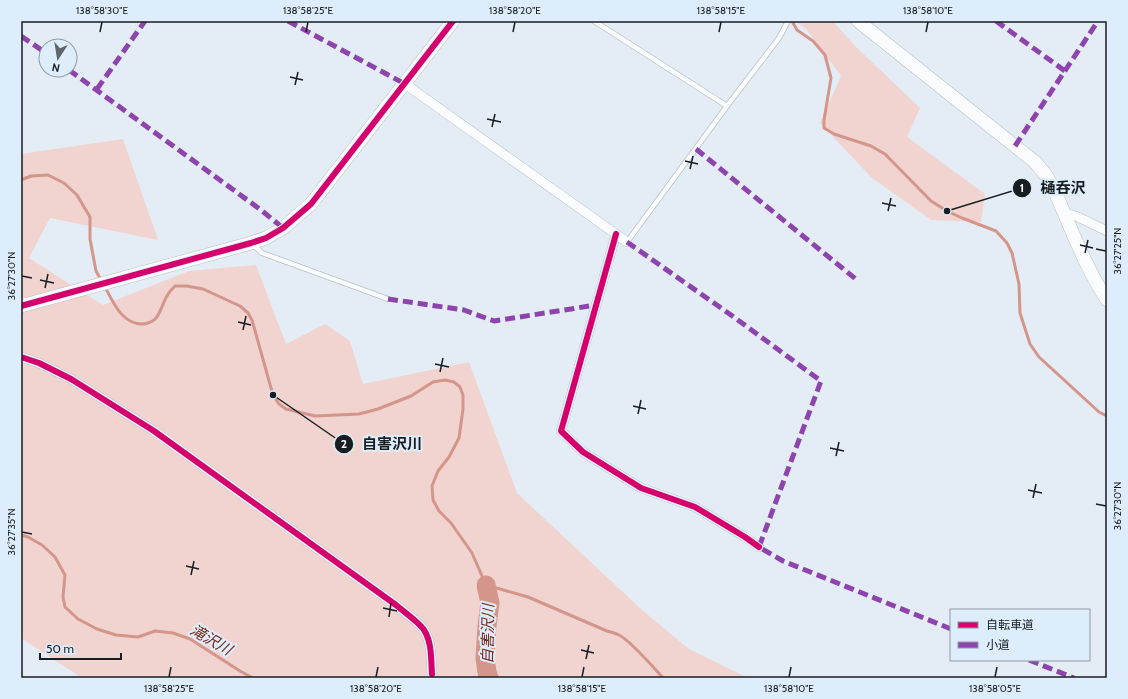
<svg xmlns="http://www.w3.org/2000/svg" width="1128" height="699" font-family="Cabin,'Noto Sans JP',sans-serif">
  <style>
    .green { fill: #f1d4d0 }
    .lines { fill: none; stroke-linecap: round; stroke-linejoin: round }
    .stream { stroke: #d4958a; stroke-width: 3 }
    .river { stroke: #d4958a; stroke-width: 19 }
    .lane-casing { stroke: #b9c0c6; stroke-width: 6 }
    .street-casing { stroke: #b9c0c6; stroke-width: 10 }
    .secondary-casing { stroke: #b9c0c6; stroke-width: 14 }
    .lane { stroke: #fbfcfe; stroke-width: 4.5 }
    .street { stroke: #fbfcfe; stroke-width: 9 }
    .secondary { stroke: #fbfcfe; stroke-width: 13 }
    .quiet { stroke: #8e44ad; stroke-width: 5; stroke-dasharray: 10 5; stroke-linecap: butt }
    .cycleway-casing { stroke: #deedfb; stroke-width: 8 }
    .cycleway { stroke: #d6006c; stroke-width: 6 }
    .ticks { fill: none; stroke: #181d22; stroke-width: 1.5 }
    .labels { text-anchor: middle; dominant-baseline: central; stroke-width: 4; stroke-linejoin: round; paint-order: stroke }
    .water-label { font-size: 15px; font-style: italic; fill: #7a2415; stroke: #deedfb }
    .leader { fill: none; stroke: #181d22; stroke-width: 1.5 }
    .callout-dot { fill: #181d22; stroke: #deedfb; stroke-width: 1.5 }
    .mark-label { font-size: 12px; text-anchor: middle; font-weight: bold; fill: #fff }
    .callout-label { font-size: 15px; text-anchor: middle; font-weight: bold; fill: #181d22; stroke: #deedfb; stroke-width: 4; stroke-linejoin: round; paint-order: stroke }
    .neatline { fill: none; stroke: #181d22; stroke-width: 1.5 }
    .ticks-label { font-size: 10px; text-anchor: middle; fill: #181d22 }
  </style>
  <rect width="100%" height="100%" fill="#e4edf5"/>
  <g class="green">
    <path d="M796,21H833L854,45L920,108L907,137L985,194L981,222L931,220L871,177L820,123L841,76L807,30Z"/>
    <path d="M123,139L158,240L50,218L29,258L103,305L189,271L256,265L286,344L325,324L350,341L363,384L469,362L517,493L641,609L689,649L748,678H82L21,638V154Z"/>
  </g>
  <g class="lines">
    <g class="stream">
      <path d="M792,21L797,30L813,41L825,55L831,78L824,120V128L834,134L871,146L885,154L931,201L947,211L962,218L996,231L1007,243L1012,253L1019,284L1020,313L1030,344L1039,357L1099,412L1107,416"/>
      <path d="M21,180L31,176L48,175L64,183L77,195L90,217V239L96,271L101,280"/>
      <path d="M105,287C113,302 122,324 142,324C146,324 151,322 154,320C160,316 163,302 167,296C169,292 172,289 175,286H187L203,289L240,306L248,313L252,320L273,395L279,404L286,409L315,416L359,414L378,409L411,396L433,382L445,380L454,382L460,387L463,395V409L459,438L449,457L438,471L432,486L433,500L439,511L451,523L472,553L486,585L528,597L607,631C611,632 615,633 619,635C632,642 653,667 663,678"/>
      <path d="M21,535L28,537L42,545L55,557L65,575L63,597L65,607L78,619L97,629L116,635L138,637L155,631L173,633L190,639L240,671L253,678"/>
    </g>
    <path class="river" d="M486,585L490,603L487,626L485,658L487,672L489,678"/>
    <g class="lane-casing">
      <g id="lane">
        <path d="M594,21L727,106"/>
        <path d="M627,242L727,106L779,38L788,21"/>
        <path d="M253,245L262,253L388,299"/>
      </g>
    </g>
    <g class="street-casing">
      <g id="street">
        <path d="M405,84L627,242"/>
        <path d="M1065,213L1076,216L1107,231"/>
        <path d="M616,234L561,431L583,452L641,488L695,507L745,537L759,547"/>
        <path d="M21,357L39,363L71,379L154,431L396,605C403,611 420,623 424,630C432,642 431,660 432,674"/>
      </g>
    </g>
    <g class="secondary-casing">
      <g id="secondary">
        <path d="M858,21L1035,162L1045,174L1052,185C1069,223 1084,265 1107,300"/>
        <path d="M21,306L251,243L266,238L283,228L311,204L453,21"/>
      </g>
    </g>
    <use href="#lane" class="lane"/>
    <use href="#street" class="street"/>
    <use href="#secondary" class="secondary"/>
    <g class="quiet">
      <path d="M288,21L405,84"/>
      <path d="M996,21L1065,71"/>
      <path d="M21,36L46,53"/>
      <path d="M69,70L261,210L283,228"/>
      <path d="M97,89L145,21"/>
      <path d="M1015,146L1098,21"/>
      <path d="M696,149L857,280"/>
      <path d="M627,242L731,315L821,381L759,547L783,561L951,629"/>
      <path d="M388,299L464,310L494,321L596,305"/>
      <path d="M1029,660L1074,678"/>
    </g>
    <g class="cycleway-casing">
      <g id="cycleway">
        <path d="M616,234L561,431L583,452L641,488L695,507L745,537L759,547"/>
        <path d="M21,306L251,243L266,238L283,228L311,204L453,21"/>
        <path d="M21,357L39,363L71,379L154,431L396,605C403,611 420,623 424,630C432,642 431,660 432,674"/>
      </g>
    </g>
    <use href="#cycleway" class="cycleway"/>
  </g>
  <path class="ticks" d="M100,32L102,22M306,32L308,22M513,32L515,22M719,32L721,22M926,32L928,22M290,77L303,80M295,85L298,72M487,119L501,122M492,127L495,114M685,161L698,164M690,169L693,156M882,203L896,206M888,211L891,198M1080,245L1093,248M1096,249L1106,251M1085,253L1088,240M22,276L32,278M40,280L54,283M45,288L48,274M238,322L251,325M243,330L246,316M435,364L449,367M440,372L443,358M633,406L646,409M638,414L641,400M830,448L844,451M836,456L839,442M1028,490L1042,493M1033,498L1036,484M1096,504L1106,506M22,532L32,534M186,566L199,569M191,575L194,561M383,608L397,611M389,617L391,603M581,650L594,653M586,659L589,645M169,677L171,667M376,677L378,667M582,677L584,667M789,677L791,667M995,677L997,667"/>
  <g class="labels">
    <g class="water-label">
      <text transform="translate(488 634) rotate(-89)">自害沢川</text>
      <text transform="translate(211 640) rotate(30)">滝沢川</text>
    </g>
  </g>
  <path class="leader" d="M947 211L1022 188M273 395L344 444"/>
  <g class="callout-dot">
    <circle cx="947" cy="211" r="4"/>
    <circle cx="273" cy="395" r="4"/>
    <circle cx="1022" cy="188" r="10"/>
    <circle cx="344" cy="444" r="10"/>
  </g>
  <g class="mark-label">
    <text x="1022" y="192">1</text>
    <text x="344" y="448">2</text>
  </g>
  <g class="callout-label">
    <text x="1063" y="193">樋呑沢</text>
    <text x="392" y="449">自害沢川</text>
  </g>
  <rect width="1128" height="699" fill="none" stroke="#deedfb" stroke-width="44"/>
  <rect x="950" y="609" width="140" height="52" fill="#deedfb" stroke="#8f9aa4"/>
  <rect x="958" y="622" width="20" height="6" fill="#d6006c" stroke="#8f9aa4"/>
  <text x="986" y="629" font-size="12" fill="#181d22">自転車道</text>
  <rect x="958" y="642" width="20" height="6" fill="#8e44ad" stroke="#8f9aa4"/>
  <text x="986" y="649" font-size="12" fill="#181d22">小道</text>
  <g transform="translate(58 58) rotate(192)"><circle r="19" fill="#deedfb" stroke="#8f9aa4"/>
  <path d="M0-3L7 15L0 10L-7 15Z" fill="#5f666c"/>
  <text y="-6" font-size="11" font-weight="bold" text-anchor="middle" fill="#181d22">N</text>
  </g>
  <path d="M40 653v6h81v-6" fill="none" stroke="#181d22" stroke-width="2"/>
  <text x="46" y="653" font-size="12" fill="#181d22" stroke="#deedfb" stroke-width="3" paint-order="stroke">50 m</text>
  <rect x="22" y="22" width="1084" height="655" class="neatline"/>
  <g class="ticks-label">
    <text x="102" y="14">138°58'30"E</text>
    <text x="308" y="14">138°58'25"E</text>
    <text x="515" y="14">138°58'20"E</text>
    <text x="721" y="14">138°58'15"E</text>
    <text x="928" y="14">138°58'10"E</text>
    <text transform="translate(1117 251) rotate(-90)" y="4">36°27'25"N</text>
    <text transform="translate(11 276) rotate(-90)" y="4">36°27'30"N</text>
    <text transform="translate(1117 506) rotate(-90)" y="4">36°27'30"N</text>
    <text transform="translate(11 532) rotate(-90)" y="4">36°27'35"N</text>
    <text x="169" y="692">138°58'25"E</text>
    <text x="376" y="692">138°58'20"E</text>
    <text x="582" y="692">138°58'15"E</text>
    <text x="789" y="692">138°58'10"E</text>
    <text x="995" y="692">138°58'05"E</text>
  </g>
</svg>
